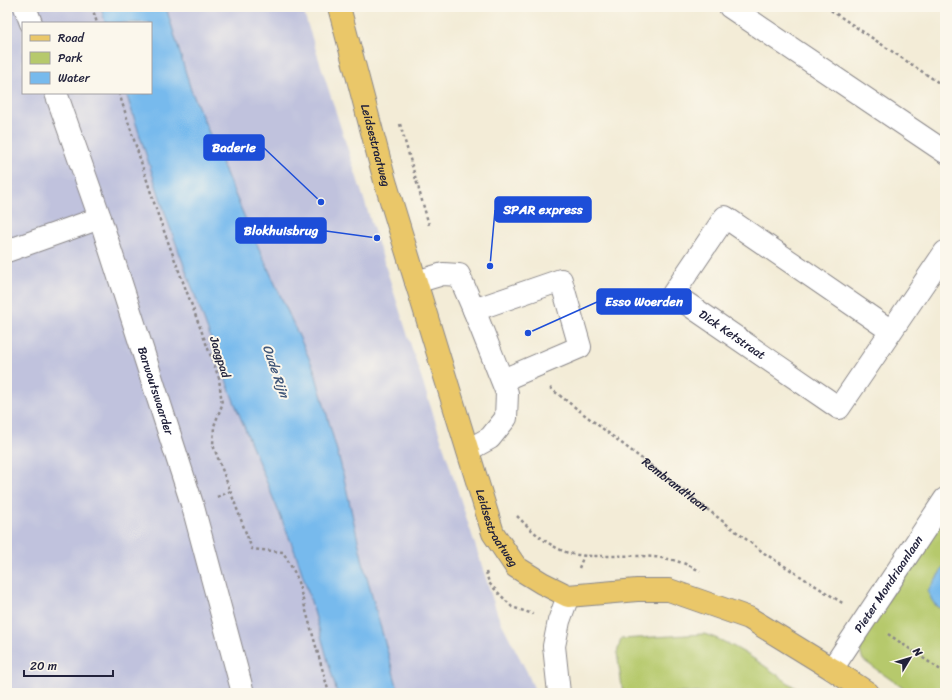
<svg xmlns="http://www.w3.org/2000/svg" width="952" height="700" font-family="Sriracha,sans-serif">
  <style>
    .industrial { fill: #c0c2dd; fill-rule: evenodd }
    .green { fill: #b6c96c; stroke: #6c7654 }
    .water { fill: #77baed; stroke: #4c6e94 }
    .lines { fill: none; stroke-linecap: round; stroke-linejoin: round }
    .minor-casing { stroke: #8a8789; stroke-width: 24 }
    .major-casing { stroke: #8a8789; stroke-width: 24 }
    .path { stroke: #8a8789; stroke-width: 2.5; stroke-dasharray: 3 3; stroke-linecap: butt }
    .minor { stroke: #fff; stroke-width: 22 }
    .major { stroke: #eac769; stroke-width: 22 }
    .labels { text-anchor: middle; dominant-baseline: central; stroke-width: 4; stroke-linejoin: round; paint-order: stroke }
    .street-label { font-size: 12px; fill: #22223b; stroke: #fbf7ec }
    .water-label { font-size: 13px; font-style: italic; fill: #405779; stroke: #fbf7ec }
    .leader { fill: none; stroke: #1d4ed8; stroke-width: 1.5 }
    .callout-dot { fill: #1d4ed8; stroke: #fbf7ec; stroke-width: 1.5 }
    .callout { fill: #1d4ed8; stroke: #1d4ed8; stroke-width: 1.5 }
    .callout-label { font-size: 13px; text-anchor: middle; font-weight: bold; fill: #fff }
  </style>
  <rect width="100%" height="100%" fill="#fbf7ec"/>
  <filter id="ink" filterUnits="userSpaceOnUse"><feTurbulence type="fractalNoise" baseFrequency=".025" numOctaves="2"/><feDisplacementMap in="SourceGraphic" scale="8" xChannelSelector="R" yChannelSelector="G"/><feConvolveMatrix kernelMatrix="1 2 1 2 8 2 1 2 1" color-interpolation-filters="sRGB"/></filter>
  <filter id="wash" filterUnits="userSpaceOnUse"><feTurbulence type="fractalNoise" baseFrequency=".012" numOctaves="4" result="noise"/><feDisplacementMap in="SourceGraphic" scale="16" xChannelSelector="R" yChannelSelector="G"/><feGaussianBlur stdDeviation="0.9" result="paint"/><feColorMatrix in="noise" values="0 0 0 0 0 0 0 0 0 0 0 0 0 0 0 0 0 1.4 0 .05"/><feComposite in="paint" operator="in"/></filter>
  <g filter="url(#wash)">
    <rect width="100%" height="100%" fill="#f3ecd7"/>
    <path class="industrial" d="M7,7H302L498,616L527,672L536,693H7ZM23,23H151V93H23Z"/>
    <g class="green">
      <path d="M945,517V565L928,591L937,607L945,610V683L940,690L933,693H910L863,660L860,651L862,638Z"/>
      <path d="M704,634C740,645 772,672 803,693H623L617,653L621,639Z"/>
    </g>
    <g class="water">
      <path d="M101,7H166L191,90L245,218L314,369L341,465L364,567L399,693H337L314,611L297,557L233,399L167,219L126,93H151V23H105Z"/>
      <path d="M945,565V610C934,606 932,602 928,591Z"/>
    </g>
  </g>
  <g filter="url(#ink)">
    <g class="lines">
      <g class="minor-casing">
        <g id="minor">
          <path d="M25,7L31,23"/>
          <path d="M730,7L945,152"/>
          <path id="s2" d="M56,93L100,218L193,507L243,693"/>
          <path d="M7,251L100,218"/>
          <path d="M416,282L443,274L459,275L474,310L507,393L506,418L490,438L468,450"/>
          <path d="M474,310L561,280L580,347L503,380"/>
          <path id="s3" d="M891,331L725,217L673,294L839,408L945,252"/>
          <path id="s4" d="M832,669L945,499"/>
          <path d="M559,693L554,646L559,621L568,596"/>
        </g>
      </g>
      <g class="major-casing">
        <g id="major">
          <path id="s5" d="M339,7L385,181L493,533L516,567L542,583L568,596L637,590H669L749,618L832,669L868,693"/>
        </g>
      </g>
      <g class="path">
        <path d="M92,7L97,23"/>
        <path d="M826,7L945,87"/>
        <path d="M119,93L158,215L219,378L222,405L214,426L213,445L252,549L283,552L296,575L329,693"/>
        <path d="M400,124L429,225"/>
        <path id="s1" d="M550,388L764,553L844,604"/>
        <path d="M217,497L231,491"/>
        <path d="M517,516C531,530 545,543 563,551C574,556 590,556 602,556C637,556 669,553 700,571"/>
        <path d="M579,568L584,555"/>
        <path d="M486,572L489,583L512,607L533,614"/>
        <path d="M888,634L945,673"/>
      </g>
      <use href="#minor" class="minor"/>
      <use href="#major" class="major"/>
    </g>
  </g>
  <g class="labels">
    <g class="street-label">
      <text stroke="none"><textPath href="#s5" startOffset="143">Leidsestraatweg</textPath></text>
      <text stroke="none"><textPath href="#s3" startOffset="366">Dick Ketstraat</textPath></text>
      <text transform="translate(220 357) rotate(72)">Jaagpad</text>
      <text stroke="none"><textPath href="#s2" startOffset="314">Barwoutswaarder</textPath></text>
      <text stroke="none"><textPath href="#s1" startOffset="158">Rembrandtlaan</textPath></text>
      <text stroke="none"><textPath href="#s5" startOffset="545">Leidsestraatweg</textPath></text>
      <text stroke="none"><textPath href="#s4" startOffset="102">Pieter Mondriaanlaan</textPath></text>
    </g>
    <g class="water-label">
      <text transform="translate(276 371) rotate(71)">Oude Rijn</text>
    </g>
  </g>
  <path class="leader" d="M321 202L264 148M490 266L495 210M377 238L326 231M528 333L597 302"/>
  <g class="callout-dot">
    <circle cx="321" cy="202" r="4"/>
    <circle cx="490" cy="266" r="4"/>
    <circle cx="377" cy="238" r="4"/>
    <circle cx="528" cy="333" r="4"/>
  </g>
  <g class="callout">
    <rect x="204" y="135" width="60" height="25" rx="4"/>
    <rect x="495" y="197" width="96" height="25" rx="4"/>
    <rect x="236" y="218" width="90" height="25" rx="4"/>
    <rect x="597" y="289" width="94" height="25" rx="4"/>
  </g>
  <g class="callout-label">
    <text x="234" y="152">Baderie</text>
    <text x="543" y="214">SPAR express</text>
    <text x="281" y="235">Blokhuisbrug</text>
    <text x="644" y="306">Esso Woerden</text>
  </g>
  <rect width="952" height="700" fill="none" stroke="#fbf7ec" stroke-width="24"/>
  <rect x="22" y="22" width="130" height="72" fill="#fbf7ec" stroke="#a4a2a5"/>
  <rect x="30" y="35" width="20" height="6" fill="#eac769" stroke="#a4a2a5"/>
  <text x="58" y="42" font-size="12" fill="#22223b">Road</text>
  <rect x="30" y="52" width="20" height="12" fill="#b6c96c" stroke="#a4a2a5"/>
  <text x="58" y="62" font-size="12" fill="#22223b">Park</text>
  <rect x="30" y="72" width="20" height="12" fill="#77baed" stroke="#a4a2a5"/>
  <text x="58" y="82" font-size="12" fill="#22223b">Water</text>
  <g transform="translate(910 658) rotate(52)" stroke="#fbf7ec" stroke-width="3" paint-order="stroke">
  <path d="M0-3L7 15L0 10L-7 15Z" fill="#22223b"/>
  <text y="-6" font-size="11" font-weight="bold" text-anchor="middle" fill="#22223b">N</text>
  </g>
  <path d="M24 670v6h89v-6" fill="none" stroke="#22223b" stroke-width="2"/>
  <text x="30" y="670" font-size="12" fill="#22223b" stroke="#fbf7ec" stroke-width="3" paint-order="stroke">20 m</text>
</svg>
